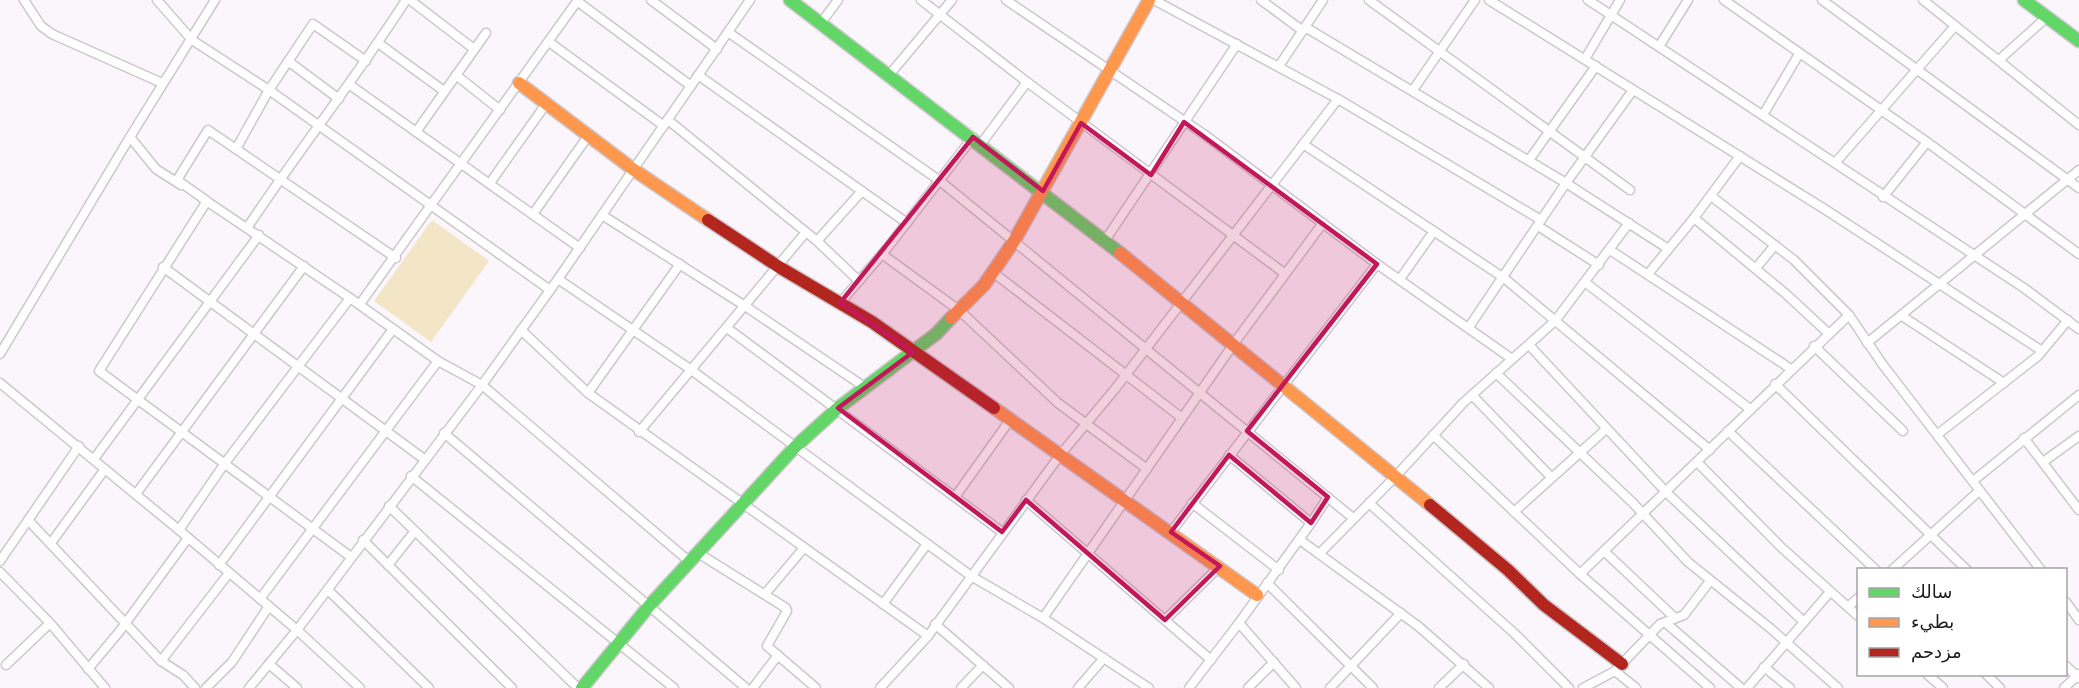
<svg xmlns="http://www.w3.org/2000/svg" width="2079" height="688" font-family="'DejaVu Sans','Noto Naskh Arabic',sans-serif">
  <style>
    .green { fill: #f2e6c6 }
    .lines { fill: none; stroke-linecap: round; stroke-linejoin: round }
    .street-casing { stroke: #ccc7cc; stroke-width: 11 }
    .fast-casing { stroke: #ccc7cc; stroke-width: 15 }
    .slow-casing { stroke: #ccc7cc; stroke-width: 15 }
    .jam-casing { stroke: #ccc7cc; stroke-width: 15 }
    .street { stroke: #fefeff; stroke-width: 8 }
    .fast { stroke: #63d668; stroke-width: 12 }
    .slow { stroke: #ff974d; stroke-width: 12 }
    .jam { stroke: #b3261e; stroke-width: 12 }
    .marked { fill: #c2185b; fill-opacity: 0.2; stroke: #c2185b; stroke-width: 4.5; stroke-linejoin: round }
  </style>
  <rect width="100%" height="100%" fill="#fbf6fc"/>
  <path class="green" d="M432,220L489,261L431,342L374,301Z"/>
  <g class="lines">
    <g class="street-casing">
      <g id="street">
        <path d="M24,0L41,26L52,34L162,83"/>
        <path d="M157,0L192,40L269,90L550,290"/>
        <path d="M410,0L474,49"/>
        <path d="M651,0L717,49"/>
        <path d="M921,0L1027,82L1284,273"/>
        <path d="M1006,0L1205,135L1377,264L1512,359"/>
        <path d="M1154,0L1338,99L1541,220"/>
        <path d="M1261,0L1303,31"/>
        <path d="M1369,0L1630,190"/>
        <path d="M1489,0L1826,210L2042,351"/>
        <path d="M1588,0L2024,288L2079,329"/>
        <path d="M1724,0L1927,142L2079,254"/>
        <path d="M1822,0L2079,188"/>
        <path d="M1923,0L2079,125"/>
        <path d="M577,1L691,86"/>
        <path d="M821,23L838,0"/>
        <path d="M1305,27L1566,183L1667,248"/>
        <path d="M728,32L940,181L1353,518"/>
        <path d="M549,42L664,126"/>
        <path d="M378,43L444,91"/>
        <path d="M1660,45L1688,0"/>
        <path d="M1585,59L1620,0"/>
        <path d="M1999,60L2047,17"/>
        <path d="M288,61L339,99"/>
        <path d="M1279,66L1323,0"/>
        <path d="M890,74L952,0"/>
        <path d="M456,75L500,110"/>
        <path d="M698,75L907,223"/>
        <path d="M350,85L580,248"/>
        <path d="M1413,90L1475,0"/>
        <path d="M1763,115L1799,54"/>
        <path d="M668,120L817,241L859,281"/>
        <path d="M416,132L486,33"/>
        <path d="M130,137L156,169L181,185"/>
        <path d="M981,144L1027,82"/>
        <path d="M1303,144L1504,278L1710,450"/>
        <path d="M236,149L269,90L313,24L366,61"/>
        <path d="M1529,160L1596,66"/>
        <path d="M1835,163L1955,26"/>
        <path d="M490,183L546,104"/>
        <path d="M1711,196L1794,260L1849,315L1883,365L2041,570"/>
        <path d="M1883,197L1927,142"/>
        <path d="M202,198L350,298L438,361L482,385L690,562"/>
        <path d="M533,214L588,136"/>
        <path d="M602,215L745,306L866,388"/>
        <path d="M1694,218L1786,294L1828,333"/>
        <path d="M1538,226L1599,265"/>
        <path d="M247,228C298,151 356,78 406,0"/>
        <path d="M1106,239L1237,44"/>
        <path d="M817,241L862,191"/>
        <path d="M1610,250L1791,369"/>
        <path d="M882,254L960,311L1058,403L1147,469"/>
        <path d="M680,264L588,393L928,636"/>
        <path d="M163,267L424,459"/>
        <path d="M1756,268L1775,245"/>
        <path d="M994,273L1182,418"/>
        <path d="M1648,274L1694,218L1740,156"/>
        <path d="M558,279L690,369L971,576L1043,618L1149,688"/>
        <path d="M1400,279L1434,231"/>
        <path d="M1586,283L1750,409"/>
        <path d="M840,303L888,247L973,137"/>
        <path d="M360,304L578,0"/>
        <path d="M1902,316L2004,383"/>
        <path d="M1469,327L1566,183L1633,90"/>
        <path d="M727,328L1002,532"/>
        <path d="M521,330L588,393"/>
        <path d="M1867,343L2079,170"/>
        <path d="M1529,345L1667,493L1804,622"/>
        <path d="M1814,346L1903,431"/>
        <path d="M0,354L130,137L215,0"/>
        <path d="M1496,373L1633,503L1688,562L1770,628L1838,688"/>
        <path d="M0,383L179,530L297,630L360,688"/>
        <path d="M1775,384L1967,570"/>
        <path d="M1472,395L1551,477"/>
        <path d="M1728,431L1876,570"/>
        <path d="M639,432L806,232"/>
        <path d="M444,433L746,688"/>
        <path d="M1938,434L2038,356L2068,320"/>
        <path d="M1433,435L1580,574L1710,688"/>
        <path d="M2024,438L2079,510"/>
        <path d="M1229,455L1311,523L1239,623"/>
        <path d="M94,459L259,235"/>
        <path d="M2043,462L2079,436"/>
        <path d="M1698,463L1782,548L1858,616"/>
        <path d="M411,476L674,688"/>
        <path d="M1973,481L2079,395"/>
        <path d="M136,494L304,266"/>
        <path d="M955,497L1010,420"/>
        <path d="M1026,500L1211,660"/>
        <path d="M1192,503L1279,570"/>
        <path d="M1369,503L1514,633L1569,688"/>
        <path d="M389,506L578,688"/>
        <path d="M1514,512L1605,430"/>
        <path d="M28,520L161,661L183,675L195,688"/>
        <path d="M1311,523L1328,497"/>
        <path d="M179,530L225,463L350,298"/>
        <path d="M1171,532L1377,264"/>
        <path d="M363,540L512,688"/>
        <path d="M1300,540L1418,626L1489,688"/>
        <path d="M51,543L105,469"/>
        <path d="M1604,551L1675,618"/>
        <path d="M698,553L786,608L787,611L767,646L816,688"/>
        <path d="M1320,553L1396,476L1463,403L1555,321L1629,223"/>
        <path d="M351,557L99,371L207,201L177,180L208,130L396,258"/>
        <path d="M0,561L79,446"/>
        <path d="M219,565L393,329"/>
        <path d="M388,565L415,531"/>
        <path d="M1892,570L1979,491"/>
        <path d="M0,572L50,623L105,688"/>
        <path d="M1580,574L1849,315"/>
        <path d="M1267,583L1373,688"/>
        <path d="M328,590L429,688"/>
        <path d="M765,594L803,549"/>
        <path d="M260,599L438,361"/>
        <path d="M2066,602L2079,620"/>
        <path d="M883,604L927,544"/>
        <path d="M1848,607L1858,598"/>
        <path d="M1043,618L1235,342L1323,223"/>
        <path d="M1165,620L1220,566"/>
        <path d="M1666,623L1741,688"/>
        <path d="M935,624L1009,688"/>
        <path d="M161,661L229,573"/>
        <path d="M269,664L297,688"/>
        <path d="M6,665L50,623"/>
        <path d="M2066,666L2079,678"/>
        <path d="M1764,667L1790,688"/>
        <path d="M88,669L119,632L188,538"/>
        <path d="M1615,671L1636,688"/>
        <path d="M1927,674L1943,688"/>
        <path d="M1986,674L2000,688"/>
        <path d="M206,688L232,662L269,606"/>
        <path d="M249,688L297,630L482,385L558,279L750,0"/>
        <path d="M753,688L778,655"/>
        <path d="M880,688L928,636L1060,455L1115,389L1338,99"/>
        <path d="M961,688L983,665"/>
        <path d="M1078,688L1104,658"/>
        <path d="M1189,688L1239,623L1296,688"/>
        <path d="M1248,688L1274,662"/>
        <path d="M1330,688L1401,613"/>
        <path d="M1439,688L1464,664"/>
        <path d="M1583,688L1615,671L1660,624L1684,615L1710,581"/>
        <path d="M1747,688L1830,592"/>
        <path d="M2064,688L2079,674"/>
      </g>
    </g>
    <g class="fast-casing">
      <g id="fast">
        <path d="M790,0L1120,253"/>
        <path d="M2024,0L2079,41"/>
        <path d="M582,688L649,606L795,447L838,408L936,334L951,318"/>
      </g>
    </g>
    <g class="slow-casing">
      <g id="slow">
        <path d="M519,83L634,170L708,220"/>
        <path d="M1120,253L1430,505"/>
        <path d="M951,318L984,285L1014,241L1149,0"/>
        <path d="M994,408L1257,595"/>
      </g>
    </g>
    <g class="jam-casing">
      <g id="jam">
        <path d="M708,220L779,267L872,322L994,408"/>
        <path d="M1430,505L1508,570L1544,605L1622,664"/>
      </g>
    </g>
    <use href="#street" class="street"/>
    <use href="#fast" class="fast"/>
    <use href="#slow" class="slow"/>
    <use href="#jam" class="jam"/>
  </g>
  <path class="marked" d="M1184,122L1377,264L1247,431L1328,497L1311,523L1229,455L1171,532L1220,566L1165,620L1026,500L1002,532L838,408L913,352L840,303L973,137L1043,191L1081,123L1151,175Z"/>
  <rect x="1857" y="568" width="210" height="108" fill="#ffffff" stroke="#a5a3a6" stroke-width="1.5"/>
  <rect x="1869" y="588" width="30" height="9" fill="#63d668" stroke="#a5a3a6" stroke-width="1.5"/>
  <text x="1911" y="598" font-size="18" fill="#1f1a20">سالك</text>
  <rect x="1869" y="618" width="30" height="9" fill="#ff974d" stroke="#a5a3a6" stroke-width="1.5"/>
  <text x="1911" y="628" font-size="18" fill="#1f1a20">بطيء</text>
  <rect x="1869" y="648" width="30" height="9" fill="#b3261e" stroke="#a5a3a6" stroke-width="1.5"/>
  <text x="1911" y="658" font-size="18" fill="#1f1a20">مزدحم</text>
</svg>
